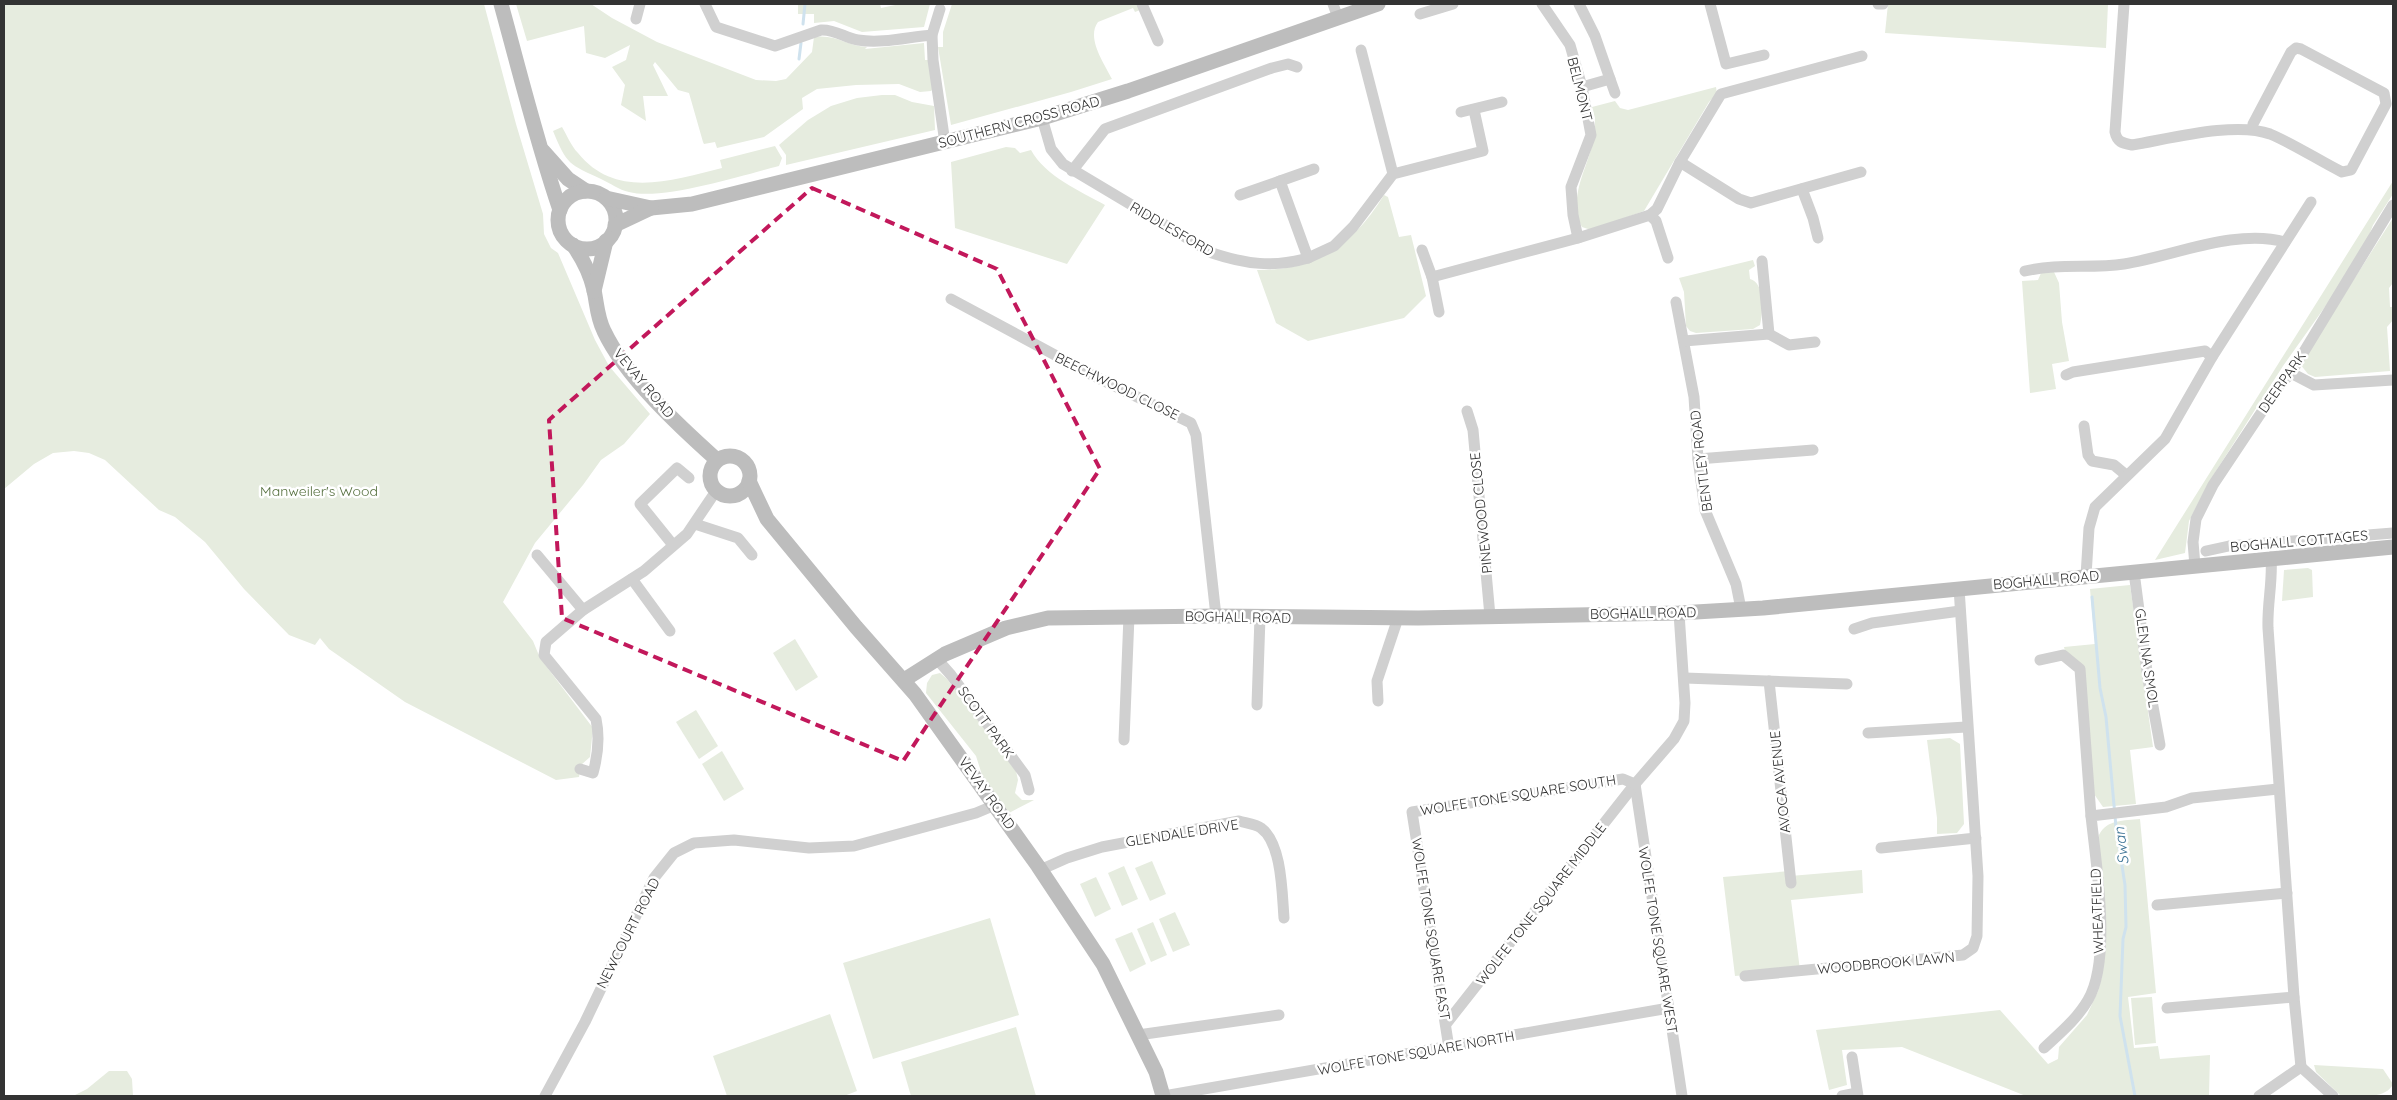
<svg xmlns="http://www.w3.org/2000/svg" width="2397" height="1100" font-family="Quicksand,sans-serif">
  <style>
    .green { fill: #e6ecdf }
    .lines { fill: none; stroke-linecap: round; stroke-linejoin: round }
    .stream { stroke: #cfe2ee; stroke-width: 3 }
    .street { stroke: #d0d0d0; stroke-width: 11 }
    .secondary { stroke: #bdbdbd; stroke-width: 15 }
    .marked { fill: none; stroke: #c2185b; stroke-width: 4; stroke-dasharray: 10 6; stroke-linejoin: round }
    .labels { text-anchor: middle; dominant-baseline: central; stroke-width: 5; stroke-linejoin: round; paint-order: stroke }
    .street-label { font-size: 14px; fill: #333; stroke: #fff }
    .park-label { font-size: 14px; fill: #56703f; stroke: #fff }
    .water-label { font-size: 15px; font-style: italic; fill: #3f7597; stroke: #fff }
  </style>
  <rect width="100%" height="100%" fill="#fff"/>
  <g class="green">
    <path d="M4,4H484L516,124L543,214L544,234L551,248L558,253L595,340L609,366L650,414L624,444L601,460L583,485L535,543L503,602L533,641L540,658L593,728L590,757L581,765L579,777L556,780L405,702L329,649L320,638L315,645L289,635L244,589L205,542L175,517L159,510L105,460L89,453L74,451L53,453L34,464L4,489Z"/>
    <path d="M516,4H591L612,18L657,42L756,80L776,81L786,79L812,52L814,37C837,34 846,46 867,47L865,49L924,43L925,60H928L933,89L931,91L920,92L899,84L856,85L817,89L802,98L803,109L764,137L717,148L715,142L704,144L703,142L689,93L678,90L655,62L653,65L668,96H643L646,121L621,105L625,85L612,67L626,60L630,45L605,58L586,53L584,26L527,41Z"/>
    <path d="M798,4H880L881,8L900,4H930L924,27L862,32L834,21L814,23V14H798Z"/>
    <path d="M952,4H1136L1140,10L1135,12L1133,8L1098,22C1086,38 1104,63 1112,79L1071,92L951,125L938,47H943V32Z"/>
    <path d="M1888,4H2108L2106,48L1885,33Z"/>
    <path d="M1716,87L1717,94L1709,102L1644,211L1591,230L1582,227C1562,187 1607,148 1592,107L1615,101L1620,108L1628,110Z"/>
    <path d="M882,95H895L912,102L934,106L935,130L786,165V155L779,145L808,120L831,106L857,98Z"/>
    <path d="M562,127C567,135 571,146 578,153C616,200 672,180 722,168L720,160L775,146L782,158L779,166C743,175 662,201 629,192C619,190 610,183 601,179C569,164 567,165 553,131Z"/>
    <path d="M1006,147L1015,148L1020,153L1031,150C1045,176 1080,191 1105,205L1067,264L955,228L951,162Z"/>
    <path d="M2393,181V194L2373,225L2361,256L2283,366L2209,482L2189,521L2185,553L2155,560Z"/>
    <path d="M1384,195L1388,197L1399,237L1411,235L1426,296L1404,318L1308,341L1276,323L1257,270C1316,271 1354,244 1384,195Z"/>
    <path d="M2393,218V283L2389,288L2390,307H2393V320L2387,327L2390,371L2315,377L2308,374L2300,364Z"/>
    <path d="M1753,260L1755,266L1749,270L1750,279C1765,283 1763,312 1760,325L1753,329L1696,333L1690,331L1686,326L1684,292L1679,278Z"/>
    <path d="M2054,272L2059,283L2062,322L2069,361L2052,364L2056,389L2030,393L2022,281L2038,280L2041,273Z"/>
    <path d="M2308,568L2312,570L2313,597L2282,601L2284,570Z"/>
    <path d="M2130,585L2153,747L2130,750L2136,804L2103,807L2094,794L2078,661L2065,651L2064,647L2095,644L2090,589Z"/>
    <path d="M795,639L818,677L796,691L773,653Z"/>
    <path d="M940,673L947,679L1016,771L1018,780L1015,793L1022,800H1034L1009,813L983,778L976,756L926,693L927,683L932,675Z"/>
    <path d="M696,710L718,746L699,759L676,722Z"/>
    <path d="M1950,738L1960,744L1964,824L1957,833L1937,834V818L1927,740Z"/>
    <path d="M722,751L744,789L724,801L702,764Z"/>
    <path d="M2140,819L2156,993L2128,997L2134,1048L2158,1046L2160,1059L2210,1055L2209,1096H2026L1902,1047L1842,1050L1847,1085L1829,1090L1816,1030L2000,1010L2048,1064L2058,1059L2059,1047L2087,1015L2098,991L2102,976L2099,835C2107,819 2124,821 2140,819Z"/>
    <path d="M1152,861L1166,894L1150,901L1135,868Z"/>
    <path d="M1124,866L1138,899L1122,906L1108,873Z"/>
    <path d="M1862,870L1863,893L1791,900L1800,970L1735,976L1723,877L1790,871V876Z"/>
    <path d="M1096,877L1111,909L1095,917L1080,884Z"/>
    <path d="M1175,912L1190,945L1173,952L1159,919Z"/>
    <path d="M990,918L1019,1015L873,1059L843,963Z"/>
    <path d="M1153,922L1167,955L1151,962L1137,929Z"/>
    <path d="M1132,932L1146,964L1130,972L1115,939Z"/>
    <path d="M2152,997L2156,1043L2135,1045L2131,998Z"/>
    <path d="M830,1014L857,1091L844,1096H727L713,1056Z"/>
    <path d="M1016,1027L1036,1096H911L901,1062Z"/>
    <path d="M2314,1065L2383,1069L2393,1084C2386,1100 2357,1096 2341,1096L2316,1072Z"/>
    <path d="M109,1071H127L132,1079L133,1096H73L87,1089Z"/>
  </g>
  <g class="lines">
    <g class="stream">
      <path d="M803,24L805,4"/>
      <path d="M799,59L801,43"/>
      <path d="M2092,597L2100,688L2106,717L2116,827L2125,885L2126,927L2123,939L2120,1016L2135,1096"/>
    </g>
    <g class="street">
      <path d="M705,4L716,27L775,46L821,30C835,29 845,38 858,40C882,44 908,37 932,35"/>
      <path d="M1142,4L1158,41"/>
      <path d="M1333,4L1338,18"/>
      <path d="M1542,4L1570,45L1582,87L1591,135L1571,187L1573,215L1578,238"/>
      <path d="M1579,4L1595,36L1610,79L1582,87"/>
      <path d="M1710,4L1726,64L1764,55"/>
      <path d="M1878,4H1883"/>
      <path d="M2124,4L2115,132C2117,142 2122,143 2132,145C2169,139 2235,121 2270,134C2294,144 2318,160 2342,172L2351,170L2386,104L2384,93L2301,49L2296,48L2291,52L2253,124V130"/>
      <path d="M940,9L932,35L933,60L945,143"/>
      <path d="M1420,14L1453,4"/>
      <path d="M636,19L640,4"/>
      <path d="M1361,50L1393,174"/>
      <path d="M1610,79L1615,93"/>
      <path d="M1461,112L1502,102"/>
      <path d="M1042,118L1051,149L1063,164L1212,253C1245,264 1274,268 1308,258"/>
      <path d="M1680,162L1739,199L1751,203L1861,172"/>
      <path d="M1072,171L1105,129L1272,68L1288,64L1297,67"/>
      <path d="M1280,181L1314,169"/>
      <path d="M1802,189L1813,218L1818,238"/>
      <path d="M1240,195L1280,181L1308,258L1334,246L1353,227L1393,174L1483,151L1474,110"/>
      <path d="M1650,215L1656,221L1668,258"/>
      <path d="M1422,250L1432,277L1439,312"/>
      <path d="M2025,271C2060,263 2091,269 2124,264C2174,256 2236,228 2285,242"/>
      <path d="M1432,277L1578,238L1650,215L1657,209L1680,162L1721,94L1862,56"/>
      <path d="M951,299L1092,375L1191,423L1196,435L1216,616"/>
      <path d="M1676,302L1694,397L1698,459L1705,510L1736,584L1741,609"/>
      <path d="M1769,334L1789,345L1815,342"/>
      <path d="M1684,341L1769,334L1762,261"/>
      <path d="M2291,373L2314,385L2393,380"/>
      <path d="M2066,375L2073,372L2205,351L2212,357"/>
      <path d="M1467,411L1473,430L1490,616"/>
      <path d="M2084,426L2088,455L2092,461L2114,465L2126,475"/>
      <path d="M1698,459L1813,450"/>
      <path d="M695,524L738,538L752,555"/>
      <path d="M673,545L640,504L677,468L689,478"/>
      <path d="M2206,551L2229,546L2393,533"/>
      <path d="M537,555L583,610"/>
      <path d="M2271,557C2273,581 2267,604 2268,628L2294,997L2301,1067"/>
      <path d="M2195,566L2193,542L2196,519L2213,485L2279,386L2291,373L2393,205"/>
      <path d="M2134,572L2148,679L2160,745"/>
      <path d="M2086,576L2089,528L2095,507L2165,439L2212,357L2311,202"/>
      <path d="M632,579L670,631"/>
      <path d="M1854,629L1872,623L1960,611"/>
      <path d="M936,658L951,675L1025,775L1029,790"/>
      <path d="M2040,660L2063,655L2080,669L2091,816"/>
      <path d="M1685,678L1847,684"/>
      <path d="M1769,681L1791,883"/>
      <path d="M1378,701L1377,681L1398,618"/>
      <path d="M1257,705L1260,617"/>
      <path d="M1868,733L1966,727"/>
      <path d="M1124,740L1129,616"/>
      <path d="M580,769L593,773C598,755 600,738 596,719L544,655L546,642L583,610L644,571L687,534L716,491"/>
      <path d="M1635,784L1682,1096"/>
      <path d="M1881,848L1976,838"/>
      <path d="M1040,870L1067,858L1102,847L1239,821C1246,823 1256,824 1261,828C1282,843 1282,893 1284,918"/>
      <path d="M2157,905L2287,893"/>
      <path d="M1745,976L1963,955L1973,948L1977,936L1978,876L1959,588"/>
      <path d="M2167,1008L2294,997"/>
      <path d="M1446,1024L1635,784L1674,739L1684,721L1685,703L1679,613"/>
      <path d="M1138,1035L1279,1015"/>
      <path d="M1449,1048L1412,812L1623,779L1635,784"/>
      <path d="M2044,1048C2060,1033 2077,1019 2088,1000C2112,959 2096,864 2091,816L2166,807L2192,798L2278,789"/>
      <path d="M1852,1057L1858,1096"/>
      <path d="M2301,1067L2333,1096"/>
      <path d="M545,1096L585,1022L654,878L674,853L694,843L734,840L809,848L854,846L976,813L995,805"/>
      <path d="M1164,1096L1669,1008"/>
      <path d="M1842,1096L1857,1093"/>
      <path d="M2259,1096L2301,1067"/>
    </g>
    <g class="secondary">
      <path d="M501,4C520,73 537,143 560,210"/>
      <path d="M543,151L568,179L586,191"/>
      <circle cx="587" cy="220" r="29"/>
      <path d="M606,198L651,208L692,204L1042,118L1128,91L1378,4"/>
      <path d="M615,225L651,208"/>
      <path d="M573,245C583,259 590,273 594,290C597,304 597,317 604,331C625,376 679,426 717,460"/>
      <path d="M594,291L606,241"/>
      <circle cx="730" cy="476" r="20"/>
      <path d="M749,481L767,519L856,627L915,694L1038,866L1103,964L1156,1072L1163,1096"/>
      <path d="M904,680L945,654L1006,628L1048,618L1216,616L1418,618L1679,613L1763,608L2393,547"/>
    </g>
  </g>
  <path class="marked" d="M812,188L997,269L1100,469L903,761L562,618L549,420Z"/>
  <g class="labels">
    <g class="street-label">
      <text transform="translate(1580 89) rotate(76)">BELMONT</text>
      <text transform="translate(1019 122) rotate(-15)">SOUTHERN CROSS ROAD</text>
      <text transform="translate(1172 229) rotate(30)">RIDDLESFORD</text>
      <text transform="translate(2282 382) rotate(-55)">DEERPARK</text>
      <text transform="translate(644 383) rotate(50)">VEVAY ROAD</text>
      <text transform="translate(1117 386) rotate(26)">BEECHWOOD CLOSE</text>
      <text transform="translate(1701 461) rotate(-97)">BENTLEY ROAD</text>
      <text transform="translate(1481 513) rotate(-96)">PINEWOOD CLOSE</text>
      <text transform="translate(2299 541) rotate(-5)">BOGHALL COTTAGES</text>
      <text transform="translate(2046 580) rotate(-5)">BOGHALL ROAD</text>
      <text transform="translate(1643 613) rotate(-1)">BOGHALL ROAD</text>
      <text transform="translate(1238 617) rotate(1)">BOGHALL ROAD</text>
      <text transform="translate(2147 658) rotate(82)">GLEN NA SMOL</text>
      <text transform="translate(986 722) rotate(54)">SCOTT PARK</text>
      <text transform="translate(1780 782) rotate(-96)">AVOCA AVENUE</text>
      <text transform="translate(987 793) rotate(54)">VEVAY ROAD</text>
      <text transform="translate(1518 795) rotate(-9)">WOLFE TONE SQUARE SOUTH</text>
      <text transform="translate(1182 833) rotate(-9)">GLENDALE DRIVE</text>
      <text transform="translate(1541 904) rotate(-52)">WOLFE TONE SQUARE MIDDLE</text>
      <text transform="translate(2097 911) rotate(-92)">WHEATFIELD</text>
      <text transform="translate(1431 929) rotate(81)">WOLFE TONE SQUARE EAST</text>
      <text transform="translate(628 933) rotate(-63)">NEWCOURT ROAD</text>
      <text transform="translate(1658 940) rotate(81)">WOLFE TONE SQUARE WEST</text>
      <text transform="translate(1886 963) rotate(-5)">WOODBROOK LAWN</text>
      <text transform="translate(1416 1053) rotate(-10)">WOLFE TONE SQUARE NORTH</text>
    </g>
    <g class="park-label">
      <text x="319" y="491">Manweiler's Wood</text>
    </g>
    <g class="water-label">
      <text transform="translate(2121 846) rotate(-97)">Swan</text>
    </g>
  </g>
  <rect width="2397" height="1100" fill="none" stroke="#333333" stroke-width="10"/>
</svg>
